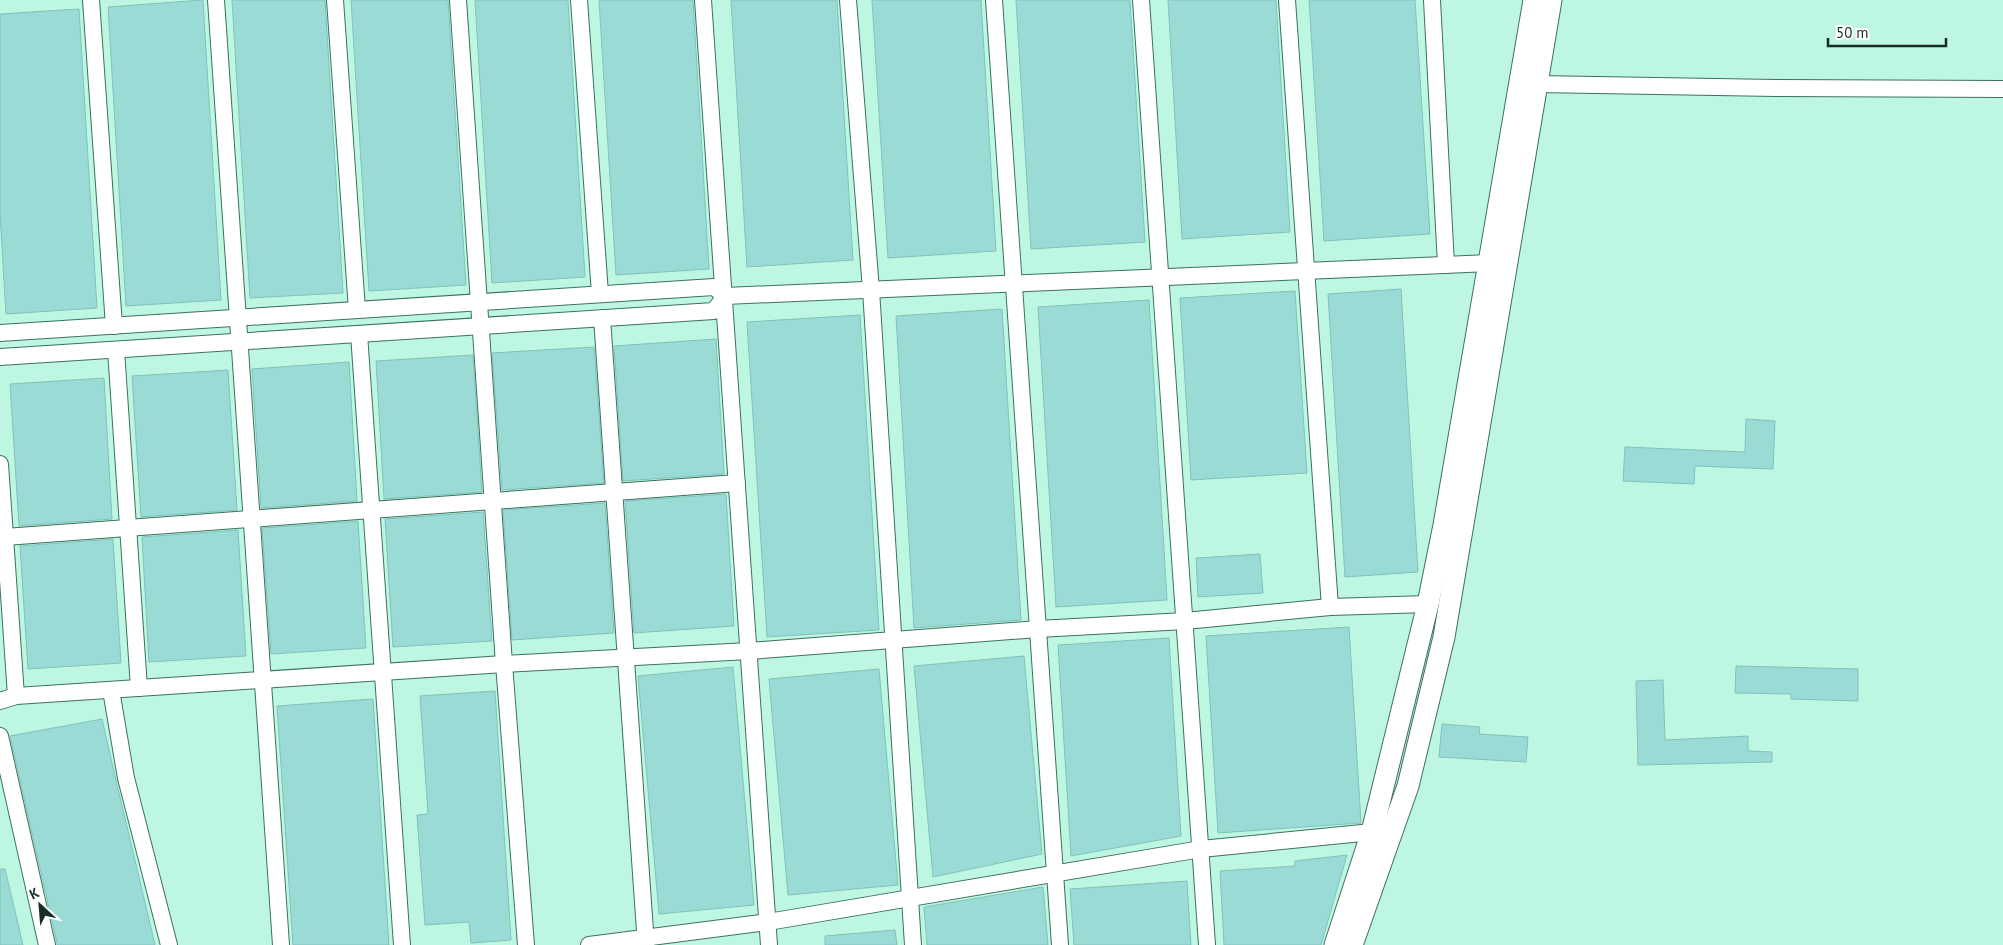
<svg xmlns="http://www.w3.org/2000/svg" width="2003" height="945" font-family="'PT Sans',sans-serif">
  <style>
    .building { fill: #9bdbd6; stroke: #82c1bc }
    .lines { fill: none; stroke-linecap: round; stroke-linejoin: round }
    .minor-casing { stroke: #3c715f; stroke-width: 18 }
    .major-casing { stroke: #3c715f; stroke-width: 23 }
    .minor { stroke: #fff; stroke-width: 16 }
    .major { stroke: #fff; stroke-width: 21 }
  </style>
  <rect width="100%" height="100%" fill="#bef7e1"/>
  <g class="building">
    <path d="M203,0L221,300L126,306L108,7Z"/>
    <path d="M232,0H325L343,293L250,298Z"/>
    <path d="M351,0H448L466,285L369,291Z"/>
    <path d="M475,0H568L585,277L492,283Z"/>
    <path d="M599,0H693L709,269L616,275Z"/>
    <path d="M731,0H837L853,260L747,267Z"/>
    <path d="M872,0H981L996,251L888,258Z"/>
    <path d="M1016,0H1130L1145,242L1031,249Z"/>
    <path d="M1168,0H1276L1290,232L1182,239Z"/>
    <path d="M1309,0H1415L1430,234L1324,241Z"/>
    <path d="M79,9L97,308L6,314L0,214V14Z"/>
    <path d="M1401,289L1418,572L1345,577L1328,294Z"/>
    <path d="M1295,291L1307,473L1191,480L1180,298Z"/>
    <path d="M1149,300L1167,600L1056,607L1038,307Z"/>
    <path d="M1002,309L1021,620L914,628L896,316Z"/>
    <path d="M860,315L879,630L767,637L747,322Z"/>
    <path d="M716,339L724,474L623,481L614,346Z"/>
    <path d="M594,347L604,483L502,490L492,353Z"/>
    <path d="M473,355L482,492L384,499L376,361Z"/>
    <path d="M349,362L357,501L261,508L252,369Z"/>
    <path d="M228,370L237,510L141,517L132,376Z"/>
    <path d="M104,378L112,519L19,526L10,384Z"/>
    <path d="M1746,419L1775,421L1773,469L1695,466L1694,484L1623,481L1625,447L1745,452Z"/>
    <path d="M726,494L734,626L634,633L625,501Z"/>
    <path d="M605,503L614,633L512,640L503,510Z"/>
    <path d="M483,512L492,641L393,647L385,519Z"/>
    <path d="M358,521L366,648L271,654L262,528Z"/>
    <path d="M238,530L246,656L149,662L142,537Z"/>
    <path d="M113,539L121,663L28,669L20,546Z"/>
    <path d="M1260,554L1263,593L1198,597L1196,558Z"/>
    <path d="M1349,627L1361,823L1218,833L1206,636Z"/>
    <path d="M1169,638L1181,836L1071,856L1058,645Z"/>
    <path d="M1024,656L1042,854L933,877L914,666Z"/>
    <path d="M1736,666L1858,669V701L1791,699V694L1735,693Z"/>
    <path d="M733,667L754,905L659,914L638,676Z"/>
    <path d="M879,669L898,885L788,895L769,679Z"/>
    <path d="M1663,680L1665,740L1748,736V751L1772,752V762L1638,765L1636,681Z"/>
    <path d="M495,691L511,940L471,943L469,922L425,925L417,815L428,814L420,696Z"/>
    <path d="M373,699L389,945H293L277,706Z"/>
    <path d="M102,719L116,780L155,945H57V943L10,736Z"/>
    <path d="M1442,724L1480,727L1479,734L1528,737L1526,762L1439,757Z"/>
    <path d="M1347,855L1321,945H1224L1220,871L1295,866V861Z"/>
    <path d="M0,869H5L23,945H0Z"/>
    <path d="M1187,881L1191,945H1074L1070,889Z"/>
    <path d="M1043,887L1048,945H927L924,907Z"/>
    <path d="M895,930L897,945H825V936Z"/>
  </g>
  <g class="lines">
    <g class="minor-casing">
      <g id="minor">
        <path d="M91,0L114,326"/>
        <path d="M216,0L281,945"/>
        <path d="M335,0L357,310"/>
        <path d="M458,0L504,664L526,945"/>
        <path d="M579,0L600,294"/>
        <path d="M703,0L769,945"/>
        <path d="M848,0L871,290L913,945"/>
        <path d="M994,0L1060,945"/>
        <path d="M1141,0L1207,945"/>
        <path d="M1287,0L1330,607"/>
        <path d="M1432,0L1446,265"/>
        <path d="M1536,84L1776,88L2003,89"/>
        <path d="M602,318L646,945"/>
        <path d="M0,333L714,287L725,296L1490,263"/>
        <path d="M359,334L402,945"/>
        <path d="M116,350L139,688"/>
        <path d="M0,357L714,311L725,296"/>
        <path d="M0,464L16,696"/>
        <path d="M5,537L737,483"/>
        <path d="M111,690L126,778L169,945"/>
        <path d="M0,701L16,696L504,664L749,651L1038,629L1185,621L1330,607L1428,604"/>
        <path d="M0,736L47,945"/>
        <path d="M589,945L768,922L1201,849L1372,832"/>
      </g>
    </g>
    <g class="major-casing">
      <g id="major">
        <path d="M1335,945L1372,832L1428,604L1444,525L1534,0"/>
        <path d="M1352,945L1408,786L1444,637L1551,0"/>
      </g>
    </g>
    <use href="#minor" class="minor"/>
    <use href="#major" class="major"/>
  </g>
  <g transform="translate(40 905) rotate(334)" stroke="#ffffff" stroke-width="4" paint-order="stroke">
  <path d="M0-4L9 19L0 12L-9 19Z" fill="#172e26"/>
  <text y="-8" font-size="14" font-weight="bold" text-anchor="middle" fill="#172e26">K</text>
  </g>
  <path d="M1828 38v8h118v-8" fill="none" stroke="#172e26" stroke-width="2.5"/>
  <text x="1836" y="38" font-size="15" fill="#172e26" stroke="#ffffff" stroke-width="4" paint-order="stroke">50 m</text>
</svg>
